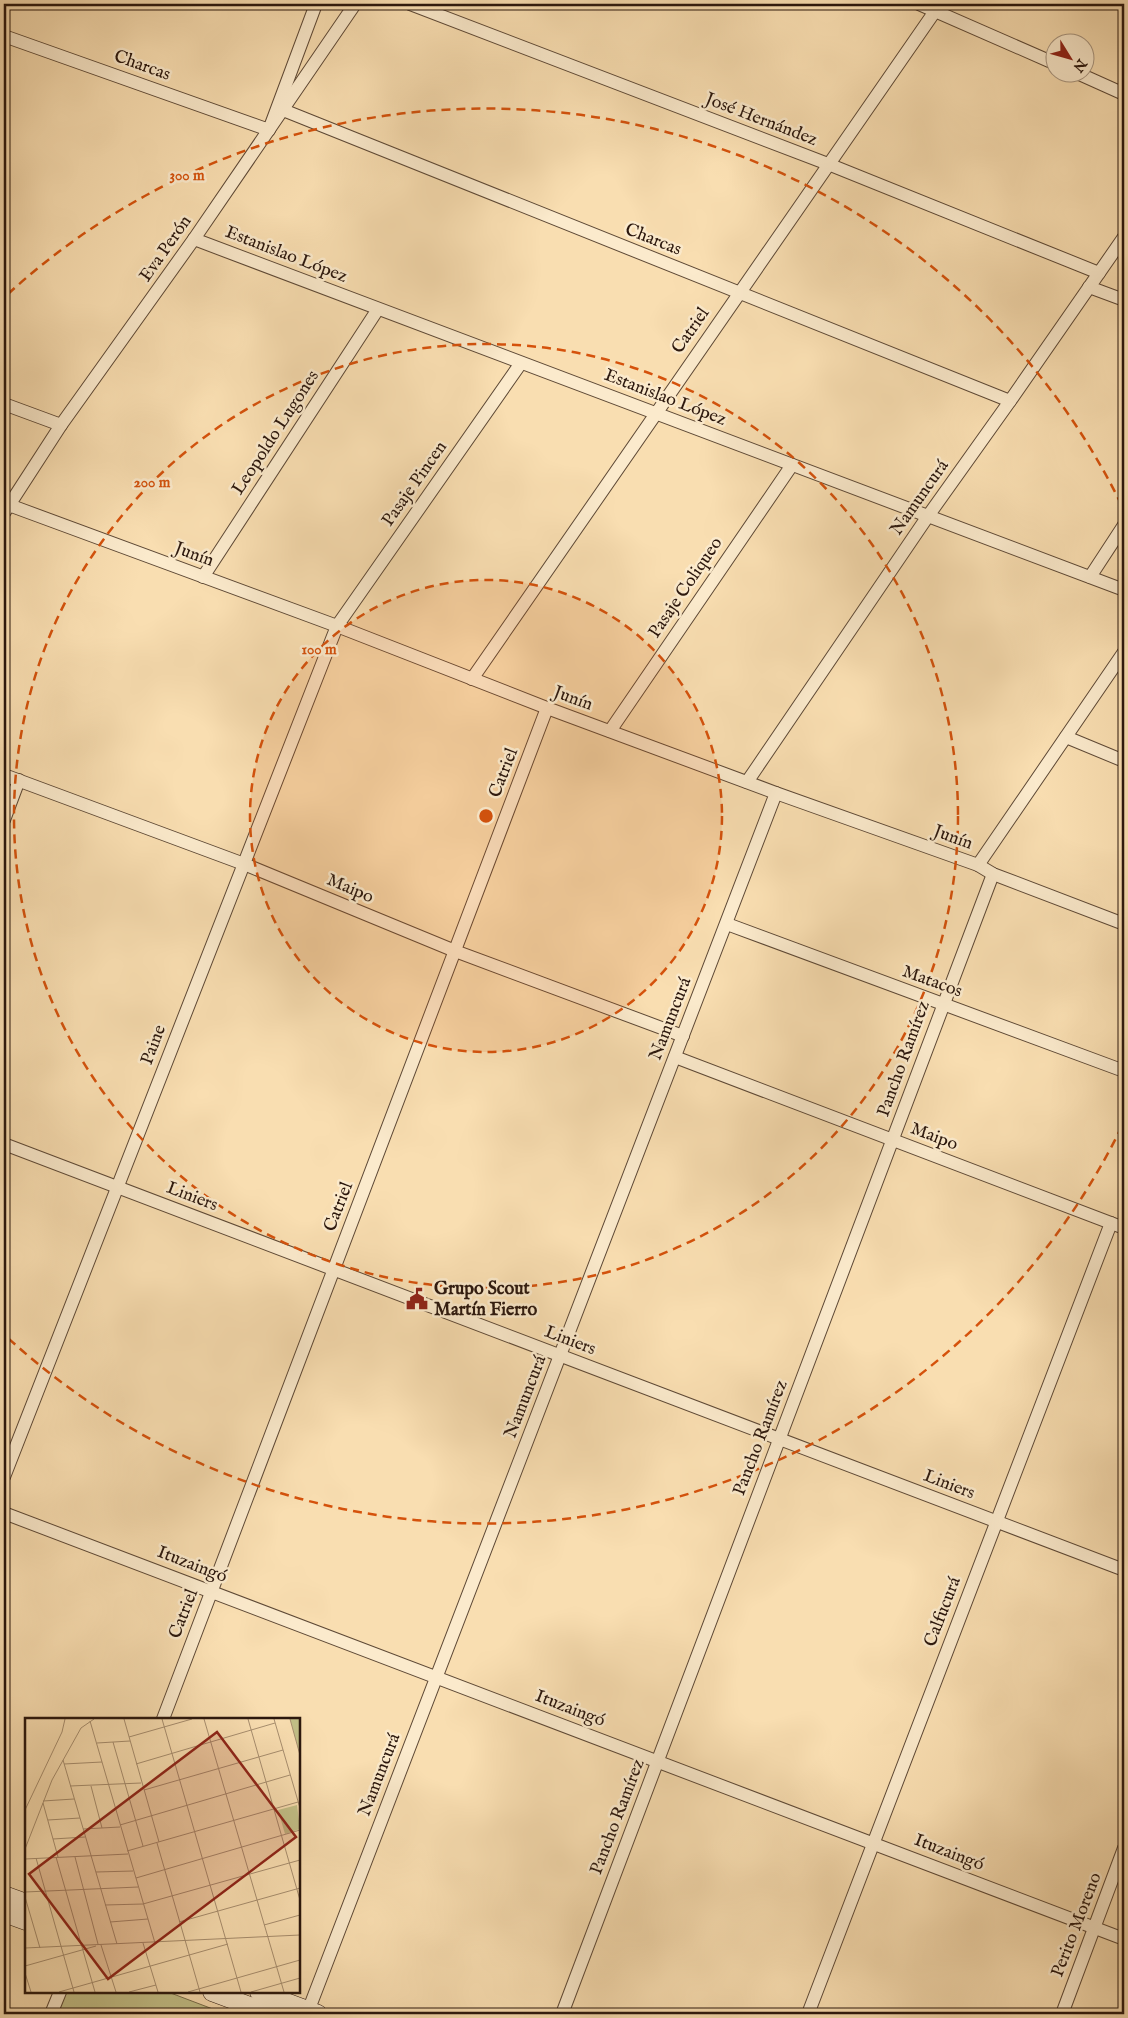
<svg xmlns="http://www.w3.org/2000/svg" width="1128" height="2018" font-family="'IM FELL English',serif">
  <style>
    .green { fill: #c3c088; stroke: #776c4a }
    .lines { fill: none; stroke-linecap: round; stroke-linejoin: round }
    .street-casing { stroke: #5e4936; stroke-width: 14 }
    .secondary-casing { stroke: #2b170d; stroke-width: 19 }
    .street { stroke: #fbeacc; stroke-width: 12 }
    .secondary { stroke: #fbeacc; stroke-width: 18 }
    .ring { fill: none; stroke: #d5520c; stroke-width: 2.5; stroke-dasharray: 9 6 }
    .labels { text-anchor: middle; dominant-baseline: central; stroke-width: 5; stroke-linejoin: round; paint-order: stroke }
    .street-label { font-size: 18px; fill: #2b170d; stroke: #fbeacc }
    .poi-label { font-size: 18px; font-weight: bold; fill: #2b170d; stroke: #fbeacc; text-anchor: start }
    .inset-road { fill: none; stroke: #a78e6f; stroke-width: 1 }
    .view { fill: #8f2418; fill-opacity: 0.15; stroke: #8f2418; stroke-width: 2.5 }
    .inset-edge { fill: none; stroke: #2b170d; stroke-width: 2.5 }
    .centre { fill: #d5520c; stroke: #fbeacc; stroke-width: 2.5 }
    .ring-label { font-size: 15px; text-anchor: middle; font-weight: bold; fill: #d5520c; stroke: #fbeacc; stroke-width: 5; stroke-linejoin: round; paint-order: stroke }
  </style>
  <rect width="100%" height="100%" fill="#f9deb1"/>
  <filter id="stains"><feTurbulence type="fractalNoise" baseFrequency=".004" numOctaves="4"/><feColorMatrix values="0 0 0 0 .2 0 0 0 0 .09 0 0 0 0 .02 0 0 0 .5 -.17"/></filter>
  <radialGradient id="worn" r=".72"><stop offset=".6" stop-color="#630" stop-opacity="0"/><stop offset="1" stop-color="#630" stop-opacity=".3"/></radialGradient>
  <path class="green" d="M65,1992H168L226,2014H57Z"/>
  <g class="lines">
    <g class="street-casing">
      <g id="street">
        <path d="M410,4L828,164L1099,273"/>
        <path d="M919,4L1056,64"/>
        <path d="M4,36L269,130L316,4"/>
        <path d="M1075,72L1124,94"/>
        <path d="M283,110L1010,401"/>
        <path d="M194,239L1124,590"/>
        <path d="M1089,287L1124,300"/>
        <path d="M4,404L61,425"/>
        <path d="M9,505L337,626L547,708L776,793L978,865L993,874L1124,924"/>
        <path d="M4,513L61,425L194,239L355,4"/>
        <path d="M203,577L378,309"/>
        <path d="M1090,577L1124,525"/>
        <path d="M472,679L940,4"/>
        <path d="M610,731L792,465"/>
        <path d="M1066,737L1124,761"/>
        <path d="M4,775L244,864L455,951L683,1036"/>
        <path d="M747,782L928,516L1010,401L1124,237"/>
        <path d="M4,820L19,780"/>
        <path d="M978,865L1124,652"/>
        <path d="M727,924L1124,1071"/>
        <path d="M675,1057L1124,1228"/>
        <path d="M4,1144L1124,1570"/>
        <path d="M4,1477L337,626L521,363"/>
        <path d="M4,1513L1124,1939"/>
        <path d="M163,1719L547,708"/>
        <path d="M51,2014L60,1992"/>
        <path d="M307,2014L776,793"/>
        <path d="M562,2014L993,874"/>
        <path d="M808,2014L1111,1223"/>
        <path d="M1062,2014L1124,1848"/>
      </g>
    </g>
    <g class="secondary-casing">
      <g id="secondary">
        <path d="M4,1895L26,1903"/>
        <path d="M4,1913L26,1921"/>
        <path d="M212,1992L271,2014"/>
        <path d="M259,1992L318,2014"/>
      </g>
    </g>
    <use href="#street" class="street"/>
    <use href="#secondary" class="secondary"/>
  </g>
  <circle cx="486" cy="816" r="236" fill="#d5520c" fill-opacity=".12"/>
  <g class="ring">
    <circle cx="486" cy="816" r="236"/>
    <circle cx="486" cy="816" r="472"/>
    <path d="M1122 1126A708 708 0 0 1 8 1338M8 294A708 708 0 0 1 1122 506"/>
  </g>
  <defs>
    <g id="civic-bare" transform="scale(1.725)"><path d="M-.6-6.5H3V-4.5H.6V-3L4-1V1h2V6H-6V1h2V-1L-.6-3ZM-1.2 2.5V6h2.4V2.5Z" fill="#8f2418" stroke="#fbeacc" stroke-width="2.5" paint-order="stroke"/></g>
  </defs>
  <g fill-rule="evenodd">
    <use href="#civic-bare" x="417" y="1299"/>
  </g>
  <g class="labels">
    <g class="street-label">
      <text transform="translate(142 66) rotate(20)">Charcas</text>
      <text transform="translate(761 120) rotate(21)">José Hernández</text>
      <text transform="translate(653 240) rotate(22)">Charcas</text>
      <text transform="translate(166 249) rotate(-55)">Eva Perón</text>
      <text transform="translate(286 255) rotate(21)">Estanislao López</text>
      <text transform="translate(691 331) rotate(-55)">Catriel</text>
      <text transform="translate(665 398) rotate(21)">Estanislao López</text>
      <text transform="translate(276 433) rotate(-57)">Leopoldo Lugones</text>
      <text transform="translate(415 484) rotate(-55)">Pasaje Pincen</text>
      <text transform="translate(920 498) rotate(-55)">Namuncurá</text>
      <text transform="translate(194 555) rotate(20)">Junín</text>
      <text transform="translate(686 588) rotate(-56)">Pasaje Coliqueo</text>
      <text transform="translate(573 699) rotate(20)">Junín</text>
      <text transform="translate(504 773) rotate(-69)">Catriel</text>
      <text transform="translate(953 838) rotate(20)">Junín</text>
      <text transform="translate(350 889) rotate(23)">Maipo</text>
      <text transform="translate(932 982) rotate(20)">Matacos</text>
      <text transform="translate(671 1019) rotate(-69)">Namuncurá</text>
      <text transform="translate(154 1045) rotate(-69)">Paine</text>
      <text transform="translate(904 1059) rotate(-70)">Pancho Ramírez</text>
      <text transform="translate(934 1137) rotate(21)">Maipo</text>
      <text transform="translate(192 1197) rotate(21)">Liniers</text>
      <text transform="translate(339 1207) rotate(-69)">Catriel</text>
      <text transform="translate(570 1341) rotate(21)">Liniers</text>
      <text transform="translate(526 1397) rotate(-69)">Namuncurá</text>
      <text transform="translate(761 1438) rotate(-69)">Pancho Ramírez</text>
      <text transform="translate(949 1485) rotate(21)">Liniers</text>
      <text transform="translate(192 1565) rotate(21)">Ituzaingó</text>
      <text transform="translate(943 1612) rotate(-69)">Calfucurá</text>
      <text transform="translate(184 1614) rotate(-69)">Catriel</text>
      <text transform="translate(570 1709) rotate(21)">Ituzaingó</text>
      <text transform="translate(380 1775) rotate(-69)">Namuncurá</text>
      <text transform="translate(618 1817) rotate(-69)">Pancho Ramírez</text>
      <text transform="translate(949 1853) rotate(21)">Ituzaingó</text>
      <text transform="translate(1077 1925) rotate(-69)">Perito Moreno</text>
    </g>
    <g class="poi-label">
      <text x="434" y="1289">Grupo Scout<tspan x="434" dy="21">Martín Fierro</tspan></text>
    </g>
  </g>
  <g transform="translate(25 1718)">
    <rect width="275" height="275" fill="#f9deb1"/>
    <path d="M265,1H275V37ZM272,87L275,111L260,116L253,92Z" fill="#c3c088"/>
    <path class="inset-road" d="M99,1L134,124M137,1L216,274M179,1L259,274M223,1L275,182M249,1L275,90M265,1L275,37M65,3L130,225M104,19L167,1M88,24L118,128M72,25L105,23M38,42L92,226M39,46L77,44M111,46L250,5M45,68L116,65M66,68L77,110M119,72L258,32M18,83L49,81M18,85L33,139M0,92L37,14L40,1M23,102L55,100M95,107L265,57M58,111L95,109M28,121L60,119M132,125L175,274M0,131L27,62L56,10L69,1M102,133L273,84M31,139L70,274M50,139L73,226M11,140L49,274M0,141L103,136M71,154L108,153M111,160L275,112M0,174L113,169M0,179L15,230M80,187L118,186L275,142M85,204L123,201M154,204L275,170M239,207L275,197M118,225L133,274M76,227L91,274M0,230L275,217M0,248L71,228M0,255L6,274M34,274L203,226M104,274L131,267M163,274L275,242M226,274L275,260"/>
    <path class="view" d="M192,14L271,119L83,261L4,156Z"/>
    <rect width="275" height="275" class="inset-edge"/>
  </g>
  <circle cx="486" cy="816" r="8" class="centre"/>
  <g class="ring-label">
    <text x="187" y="180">300 m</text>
    <text x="152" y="487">200 m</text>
    <text x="319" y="654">100 m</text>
  </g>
  <rect width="1128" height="2018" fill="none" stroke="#f9deb1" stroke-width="20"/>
  <rect x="5" y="5" width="1118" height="2008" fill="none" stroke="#2b170d" stroke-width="2.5"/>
  <rect x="10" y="10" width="1108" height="1998" fill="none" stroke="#2b170d"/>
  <g transform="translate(1070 58) rotate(127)"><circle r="24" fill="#fbeacc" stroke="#a89680"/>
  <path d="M0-4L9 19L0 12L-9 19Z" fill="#8f2418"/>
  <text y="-8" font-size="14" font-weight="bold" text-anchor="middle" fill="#2b170d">N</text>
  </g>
  <rect width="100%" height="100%" filter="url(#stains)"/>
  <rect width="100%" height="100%" fill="url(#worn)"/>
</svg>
